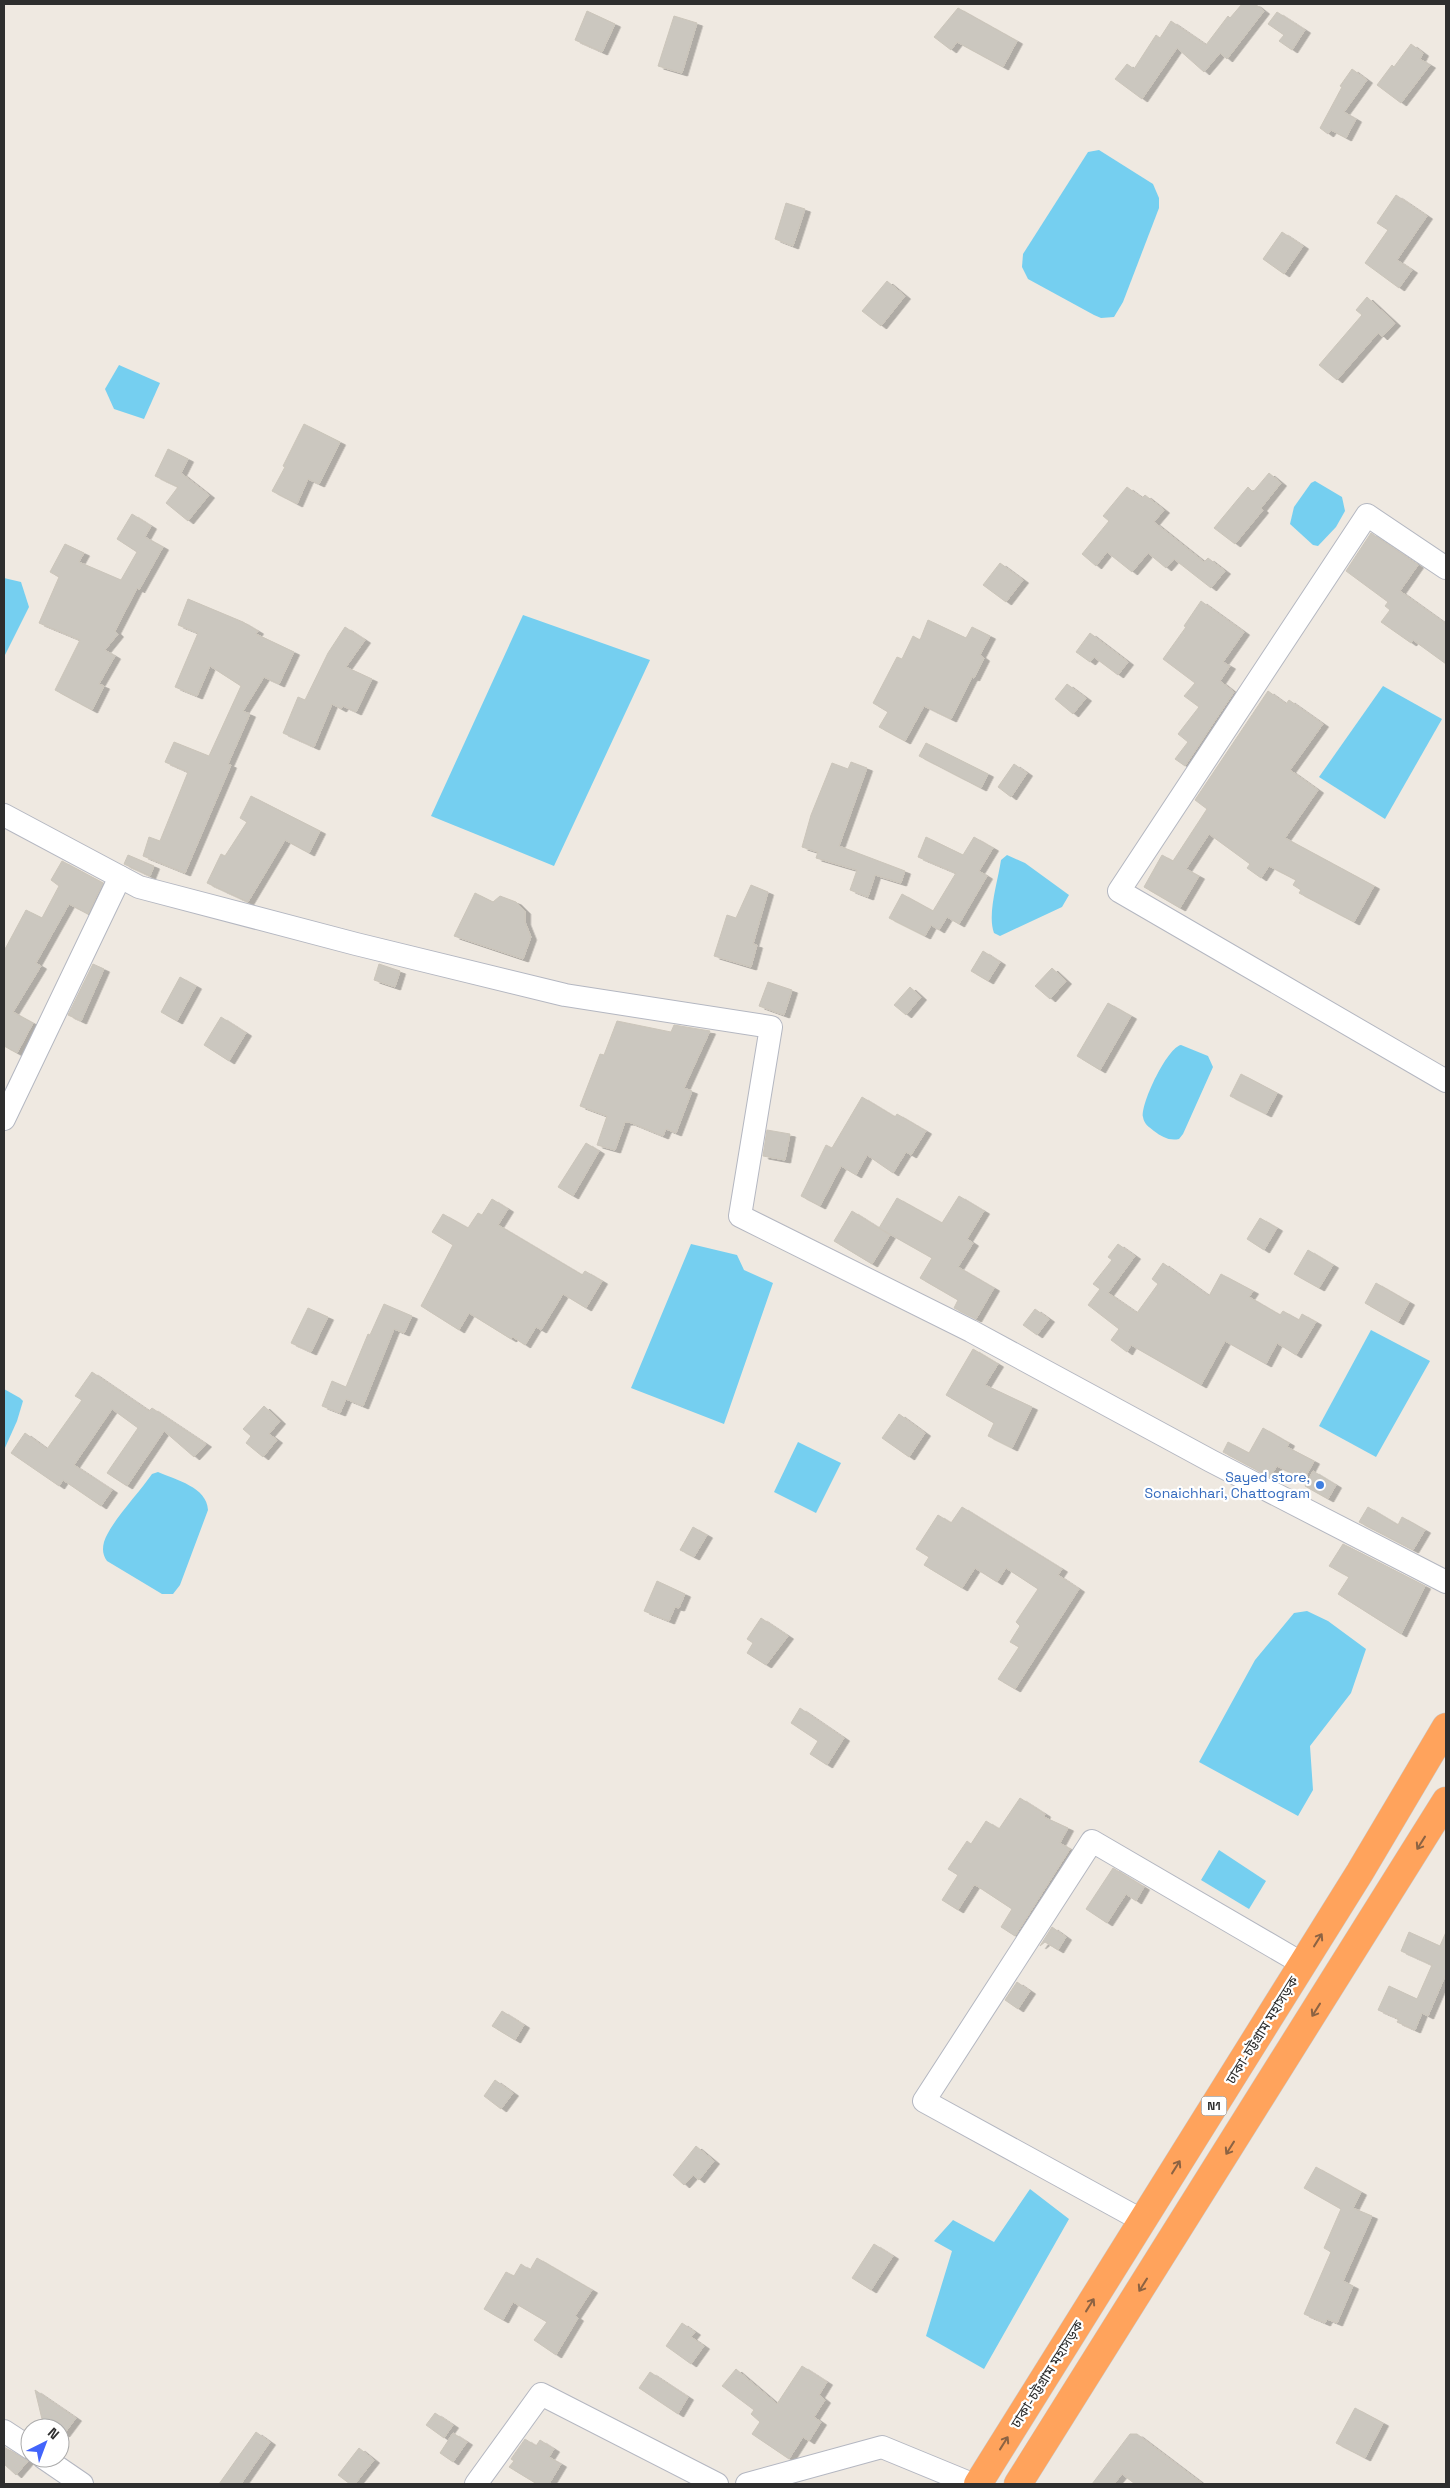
<svg xmlns="http://www.w3.org/2000/svg" width="1450" height="2488" font-family="'Space Grotesk','Noto Sans Bengali',sans-serif">
  <style>
    .water { fill: #75cff0 }
    .building { fill: #cbc7bf; stroke: #cbc5ba; filter: url(#shadow) }
    .lines { fill: none; stroke-linecap: round; stroke-linejoin: round }
    .street-casing { stroke: #b4b7c1; stroke-width: 24 }
    .highway-casing { stroke: #c9c9c9; stroke-width: 29 }
    .street { stroke: #fff; stroke-width: 22 }
    .highway { stroke: #ffa35c; stroke-width: 28 }
    .oneway { stroke: #8c6343 }
    .shop-dot { fill: #3f7fe0; stroke: #fff; stroke-width: 2 }
    .labels { text-anchor: middle; dominant-baseline: central; stroke-width: 4.5; stroke-linejoin: round; paint-order: stroke }
    .shield { fill: #fff; stroke: #6d6d6d; stroke-width: 1 }
    .shield-label { font-size: 12px; font-weight: bold; fill: #2e2e2e }
    .shop-label { font-size: 14px; fill: #366cbe; stroke: #fff; text-anchor: end }
    .street-label { font-size: 14px; fill: #2e2e2e; stroke: #fff }
  </style>
  <defs>
    <filter id="shadow"><feDropShadow dx="5.5" dy="3" stdDeviation="0" flood-color="#0004"/></filter>
  </defs>
  <rect width="100%" height="100%" fill="#efe9e1"/>
  <g class="water">
    <path d="M1099,150L1153,184L1159,198V208L1123,302L1114,317L1101,318L1094,315L1028,279L1022,267L1023,254L1088,152Z"/>
    <path d="M119,365L160,383L144,419L114,409L105,389Z"/>
    <path d="M1315,481L1342,497L1345,511L1336,527L1318,546L1313,545L1290,524L1294,507L1311,483Z"/>
    <path d="M4,578L21,582L29,607L4,657Z"/>
    <path d="M523,615L650,660L554,866L431,816Z"/>
    <path d="M1383,686L1442,719L1385,819L1319,777Z"/>
    <path d="M1007,855L1025,863L1069,895L1062,907L1000,936L994,933C987,914 998,881 1001,860Z"/>
    <path d="M1181,1045L1208,1056L1213,1067L1183,1134L1179,1139C1169,1141 1162,1137 1154,1131C1149,1127 1144,1124 1143,1117C1141,1102 1168,1047 1181,1045Z"/>
    <path d="M691,1244L737,1255L744,1270L773,1283L724,1424L631,1388Z"/>
    <path d="M1371,1330L1430,1361L1376,1457L1319,1426Z"/>
    <path d="M4,1389L20,1398L23,1401L17,1421L4,1450Z"/>
    <path d="M798,1442L841,1463L816,1513L774,1492Z"/>
    <path d="M158,1472C176,1480 207,1487 208,1510L180,1585L173,1594H162L107,1561C103,1555 102,1550 104,1542C110,1523 139,1493 152,1474Z"/>
    <path d="M1307,1611L1328,1621L1366,1649L1351,1693L1310,1746L1313,1790L1298,1816L1199,1762L1255,1660L1294,1613Z"/>
    <path d="M1219,1850L1266,1881L1249,1909L1201,1880Z"/>
    <path d="M1030,2189L1069,2219L984,2369L926,2336L952,2251L934,2241L953,2220L994,2242Z"/>
  </g>
  <g class="building">
    <path d="M1242,4H1255L1264,11L1227,59L1220,53L1204,72L1177,48L1142,99L1115,79L1127,64L1134,69L1156,35L1160,38L1171,21L1206,45L1228,16L1230,18Z"/>
    <path d="M958,8L1017,41L1003,67L957,42L951,50L934,37Z"/>
    <path d="M587,11L615,24L602,52L575,40Z"/>
    <path d="M1277,12L1305,30L1292,50L1279,41L1284,35L1268,24Z"/>
    <path d="M674,16L697,23L682,73L658,66Z"/>
    <path d="M1411,44L1423,53L1420,59L1430,65L1401,103L1377,85L1392,65L1394,67Z"/>
    <path d="M1352,69L1367,80L1344,112L1356,119L1346,138L1331,130L1328,134L1320,128L1342,87L1340,86Z"/>
    <path d="M1396,195L1427,216L1397,260L1412,270L1399,288L1365,263L1388,230L1377,223Z"/>
    <path d="M786,203L805,209L793,246L775,239Z"/>
    <path d="M1282,232L1303,246L1284,274L1263,259Z"/>
    <path d="M887,281L905,296L881,326L862,311Z"/>
    <path d="M1367,297L1395,323L1382,337L1378,333L1337,380L1319,365L1362,315L1356,310Z"/>
    <path d="M304,424L340,442L319,484L308,479L297,504L272,491L285,467L283,466Z"/>
    <path d="M168,449L188,459L181,473L209,495L188,521L166,503L178,487L155,476Z"/>
    <path d="M1269,473L1281,483L1261,508L1263,510L1235,544L1214,528L1248,487L1253,492Z"/>
    <path d="M1127,487L1142,498L1145,495L1164,510L1154,522L1204,562L1208,558L1225,571L1211,588L1174,559L1166,568L1148,553L1132,572L1107,552L1096,566L1082,554L1109,521L1103,516Z"/>
    <path d="M132,514L151,526L145,537L163,547L139,590L137,588L115,631L118,634L105,650L115,656L99,684L104,686L92,710L55,690L80,640L39,623L59,577L50,572L65,544L84,553L79,562L121,580L137,552L117,539Z"/>
    <path d="M1371,533L1418,565L1400,591L1446,624V664L1413,640L1411,643L1381,622L1390,610L1385,606L1388,602L1346,571Z"/>
    <path d="M1000,563L1023,580L1006,602L983,585Z"/>
    <path d="M188,599L243,622L258,631L256,634L294,652L279,684L264,677L243,711L250,714L228,764L231,765L185,873L143,856L149,837L160,841L188,772L165,762L174,742L209,756L241,686L210,666L197,696L175,687L198,633L178,625Z"/>
    <path d="M1201,601L1244,632L1223,662L1230,666L1220,681L1234,692L1185,766L1175,759L1188,742L1178,734L1199,707L1184,696L1195,683L1163,659L1186,627L1184,626Z"/>
    <path d="M928,620L966,638L972,627L990,636L980,655L984,658L974,678L972,677L951,719L924,706L905,741L879,727L888,712L873,703L897,657L902,659L913,636L920,640Z"/>
    <path d="M345,627L365,640L346,667L372,679L356,712L343,706L341,709L332,704L314,747L283,733L298,697L305,700L328,653Z"/>
    <path d="M1090,633L1128,662L1118,675L1094,657L1090,662L1076,652Z"/>
    <path d="M1067,684L1086,698L1073,714L1055,699Z"/>
    <path d="M1268,691L1286,704L1289,700L1323,724L1290,770L1318,790L1285,838L1374,886L1354,922L1299,893L1301,890L1293,885L1296,880L1269,866L1261,878L1247,868L1250,864L1209,834L1186,869L1199,876L1180,908L1144,887L1162,855L1173,861L1207,809L1195,800Z"/>
    <path d="M926,743L988,774L981,788L919,756Z"/>
    <path d="M851,762L867,768L839,846L905,871L901,883L875,875L868,897L850,890L857,870L816,858L818,852L802,847L811,815L832,763L848,769Z"/>
    <path d="M1014,764L1027,773L1011,797L998,787Z"/>
    <path d="M251,796L320,831L309,853L285,840L248,902L207,883L221,854L225,856L247,822L240,818Z"/>
    <path d="M926,837L963,855L974,837L993,848L979,871L987,876L959,924L947,917L939,930L931,925L925,936L889,918L902,894L933,911L956,873L918,857Z"/>
    <path d="M128,855L154,866L150,876L124,864Z"/>
    <path d="M62,861L103,883L88,914L69,904L36,963L41,966L13,1012L33,1023L17,1053L4,1046V951L26,910L42,918L59,886L51,880Z"/>
    <path d="M751,885L768,892L753,944L757,945L751,967L714,956L727,915L736,918Z"/>
    <path d="M475,893L493,902L500,896L516,902L525,911V922L531,937L523,959L454,936Z"/>
    <path d="M983,951L1000,962L988,981L971,971Z"/>
    <path d="M93,964L104,969L81,1021L68,1015Z"/>
    <path d="M379,964L400,971L395,987L374,980Z"/>
    <path d="M1052,968L1066,981L1050,999L1035,986Z"/>
    <path d="M180,977L196,986L177,1021L161,1012Z"/>
    <path d="M768,982L792,990L784,1015L759,1006Z"/>
    <path d="M910,987L921,997L906,1015L894,1005Z"/>
    <path d="M1108,1003L1131,1016L1100,1070L1077,1056Z"/>
    <path d="M221,1017L246,1033L229,1061L204,1045Z"/>
    <path d="M617,1021L671,1032L674,1025L710,1031L684,1088L692,1091L676,1133L666,1129L663,1136L629,1122H625L615,1150L597,1145L607,1116L580,1106L600,1054L604,1055Z"/>
    <path d="M1241,1074L1277,1093L1266,1114L1230,1096Z"/>
    <path d="M862,1097L895,1117L897,1114L926,1131L911,1155L906,1152L893,1173L867,1155L856,1175L841,1166L820,1206L801,1196L826,1145L832,1148Z"/>
    <path d="M767,1130L790,1134L785,1160L763,1156Z"/>
    <path d="M586,1143L599,1151L573,1196L558,1187Z"/>
    <path d="M959,1196L984,1211L967,1239L973,1243L958,1267L994,1288L976,1319L954,1308L958,1300L920,1278L932,1258L879,1228L897,1198L942,1223Z"/>
    <path d="M492,1199L508,1209L498,1225L582,1275L585,1271L602,1281L586,1308L563,1294L541,1330L536,1327L525,1345L513,1337L511,1339L469,1313L459,1330L421,1306L453,1245L432,1232L443,1214L468,1228L478,1213L482,1215Z"/>
    <path d="M852,1211L890,1235L872,1264L834,1241Z"/>
    <path d="M1260,1218L1277,1228L1264,1250L1247,1239Z"/>
    <path d="M1118,1244L1135,1256L1108,1293L1137,1313L1158,1284L1152,1279L1163,1263L1209,1296L1221,1274L1253,1291L1249,1297L1280,1315L1283,1311L1299,1320L1302,1314L1316,1322L1296,1355L1277,1343L1266,1364L1225,1341L1201,1385L1131,1345L1127,1352L1111,1340L1119,1329L1088,1305L1100,1289L1093,1284L1112,1260L1108,1257Z"/>
    <path d="M1308,1250L1333,1265L1319,1288L1294,1274Z"/>
    <path d="M1376,1283L1409,1302L1398,1322L1365,1303Z"/>
    <path d="M384,1304L412,1316L404,1333L394,1329L363,1406L346,1399L340,1413L322,1406L332,1381L346,1387L368,1334L370,1335Z"/>
    <path d="M308,1308L328,1317L311,1352L291,1343Z"/>
    <path d="M1035,1309L1049,1319L1037,1335L1023,1325Z"/>
    <path d="M973,1349L998,1364L985,1385L1032,1407L1012,1448L988,1436L994,1423L946,1395Z"/>
    <path d="M92,1372L149,1411L152,1408L206,1444L194,1457L164,1431L127,1486L107,1473L138,1428L112,1409L74,1465L112,1490L101,1506L63,1480L59,1486L11,1453L25,1433L47,1449L82,1400L75,1396Z"/>
    <path d="M264,1406L280,1421L269,1434L277,1440L263,1457L246,1443L251,1436L243,1429Z"/>
    <path d="M899,1414L925,1433L909,1457L882,1438Z"/>
    <path d="M1263,1428L1289,1443L1287,1447L1314,1461L1304,1480L1277,1466L1270,1477L1223,1452L1228,1442L1249,1453Z"/>
    <path d="M1313,1471L1336,1485L1328,1499L1305,1486Z"/>
    <path d="M962,1507L1062,1569L1058,1575L1079,1589L1015,1689L998,1679L1019,1647L1010,1642L1020,1626L1016,1622L1038,1589L1006,1568L997,1582L975,1568L962,1588L924,1565L929,1557L916,1549L938,1515L951,1523Z"/>
    <path d="M1368,1507L1398,1525L1402,1517L1425,1530L1413,1550L1359,1522Z"/>
    <path d="M693,1527L707,1535L694,1557L680,1550Z"/>
    <path d="M1343,1544L1425,1586L1401,1634L1338,1594L1349,1577L1329,1566Z"/>
    <path d="M657,1581L685,1594L679,1608L675,1607L669,1621L644,1611Z"/>
    <path d="M761,1618L788,1636L766,1665L747,1653L753,1643L747,1639Z"/>
    <path d="M800,1708L844,1738L827,1765L810,1754L818,1741L791,1723Z"/>
    <path d="M1020,1798L1045,1814L1044,1817L1068,1828L1060,1843L1070,1849L1015,1936L1001,1927L1012,1909L977,1886L974,1885L958,1910L942,1900L958,1875L948,1869L967,1841L971,1844L986,1821L999,1829Z"/>
    <path d="M1113,1868L1144,1887L1136,1901L1126,1894L1107,1923L1086,1909Z"/>
    <path d="M1052,1927L1066,1937L1058,1950L1045,1942L1040,1946Z"/>
    <path d="M1409,1932L1440,1946L1446,1932V1974L1428,2016L1422,2013L1415,2030L1397,2022L1399,2019L1378,2010L1389,1986L1417,1999L1432,1965L1401,1951Z"/>
    <path d="M1017,1982L1030,1991L1018,2009L1005,2000Z"/>
    <path d="M502,2011L524,2025L515,2040L492,2026Z"/>
    <path d="M495,2080L513,2093L501,2109L484,2096Z"/>
    <path d="M696,2146L714,2161L699,2180L693,2175L684,2185L673,2175Z"/>
    <path d="M1316,2167L1361,2192L1353,2208L1372,2216L1343,2281L1353,2286L1337,2323L1327,2319L1325,2323L1304,2314L1331,2252L1324,2248L1341,2209L1304,2188Z"/>
    <path d="M874,2244L893,2256L871,2290L852,2278Z"/>
    <path d="M537,2258L592,2290L575,2316L578,2318L556,2355L534,2340L547,2322L513,2302L503,2320L484,2309L506,2272L514,2276L521,2264L530,2270Z"/>
    <path d="M682,2323L695,2332L691,2337L704,2346L691,2364L666,2346Z"/>
    <path d="M802,2366L827,2382L819,2395L825,2400L814,2417L821,2422L809,2441L803,2437L789,2459L752,2434L760,2422L751,2414L754,2410L722,2386L736,2369L777,2404Z"/>
    <path d="M650,2372L688,2397L678,2414L639,2388Z"/>
    <path d="M35,2390L76,2418L64,2434L60,2432V2428H55L42,2419Z"/>
    <path d="M1355,2408L1383,2423L1365,2458L1336,2443Z"/>
    <path d="M435,2413L453,2425L444,2438L426,2425Z"/>
    <path d="M256,2432L270,2442L241,2484H219Z"/>
    <path d="M453,2433L467,2442L453,2462L440,2453Z"/>
    <path d="M1130,2434H1137L1203,2484H1135L1122,2474L1114,2484H1092Z"/>
    <path d="M525,2439L536,2446L540,2440L554,2449L549,2457L561,2464L549,2484H537L509,2467L514,2461L511,2459Z"/>
    <path d="M4,2447L28,2461L16,2475L4,2464Z"/>
    <path d="M359,2448L374,2460L355,2484H350L338,2475Z"/>
  </g>
  <g class="lines">
    <g class="street-casing">
      <g id="street">
        <path d="M1446,568L1367,515L1119,891L1446,1081"/>
        <path d="M4,815L139,887L356,944L565,995L771,1027L740,1216L971,1331L1211,1461L1446,1582"/>
        <path d="M4,1119L120,877"/>
        <path d="M1143,2221L924,2101L1092,1841L1303,1964"/>
        <path d="M4,2431L30,2448"/>
        <path d="M44,2458L82,2484"/>
        <path d="M476,2484L541,2394L717,2484"/>
        <path d="M747,2484L882,2447L972,2484"/>
      </g>
    </g>
    <g class="highway-casing">
      <g id="highway">
        <path d="M978,2484L1360,1872L1446,1727"/>
        <path d="M1018,2484L1446,1801"/>
      </g>
    </g>
    <use href="#street" class="street"/>
    <use href="#highway" class="highway"/>
  </g>
  <defs><path id="oneway-shaft" d="M-6 0H5M1.5-3L5.5 0L1.5 3" fill="none" stroke-width="1.6" stroke-linecap="round" stroke-linejoin="round" transform="scale(1.25)"/></defs>
  <g class="oneway">
    <use href="#oneway-shaft" transform="translate(1421 1843) rotate(122)"/>
    <use href="#oneway-shaft" transform="translate(1318 1940) rotate(-58)"/>
    <use href="#oneway-shaft" transform="translate(1316 2010) rotate(122)"/>
    <use href="#oneway-shaft" transform="translate(1230 2148) rotate(122)"/>
    <use href="#oneway-shaft" transform="translate(1176 2167) rotate(-58)"/>
    <use href="#oneway-shaft" transform="translate(1143 2285) rotate(122)"/>
    <use href="#oneway-shaft" transform="translate(1090 2305) rotate(-58)"/>
    <use href="#oneway-shaft" transform="translate(1004 2443) rotate(-58)"/>
  </g>
  <circle class="shop-dot" cx="1320" cy="1485" r="5"/>
  <g class="labels">
    <rect class="shield" x="1201.5" y="2096.5" width="25" height="19" rx="4"/>
    <g class="shield-label">
      <text x="1214" y="2106">N1</text>
    </g>
    <g class="shop-label">
      <text x="1310" y="1477">Sayed store,<tspan x="1310" dy="16">Sonaichhari, Chattogram</tspan></text>
    </g>
    <g class="street-label">
      <text transform="translate(1262 2030) rotate(-58)">ঢাকা-চট্টগ্রাম মহাসড়ক</text>
      <text transform="translate(1047 2374) rotate(-58)">ঢাকা-চট্টগ্রাম মহাসড়ক</text>
    </g>
  </g>
  <rect width="1450" height="2488" fill="none" stroke="#2e2e2e" stroke-width="10"/>
  <g transform="translate(45 2443) rotate(42)"><circle r="24" fill="#ffffff" stroke="#ababab"/>
  <path d="M0-4L9 19L0 12L-9 19Z" fill="#4264fb"/>
  <text y="-8" font-size="14" font-weight="bold" text-anchor="middle" fill="#2e2e2e">N</text>
  </g>
</svg>
